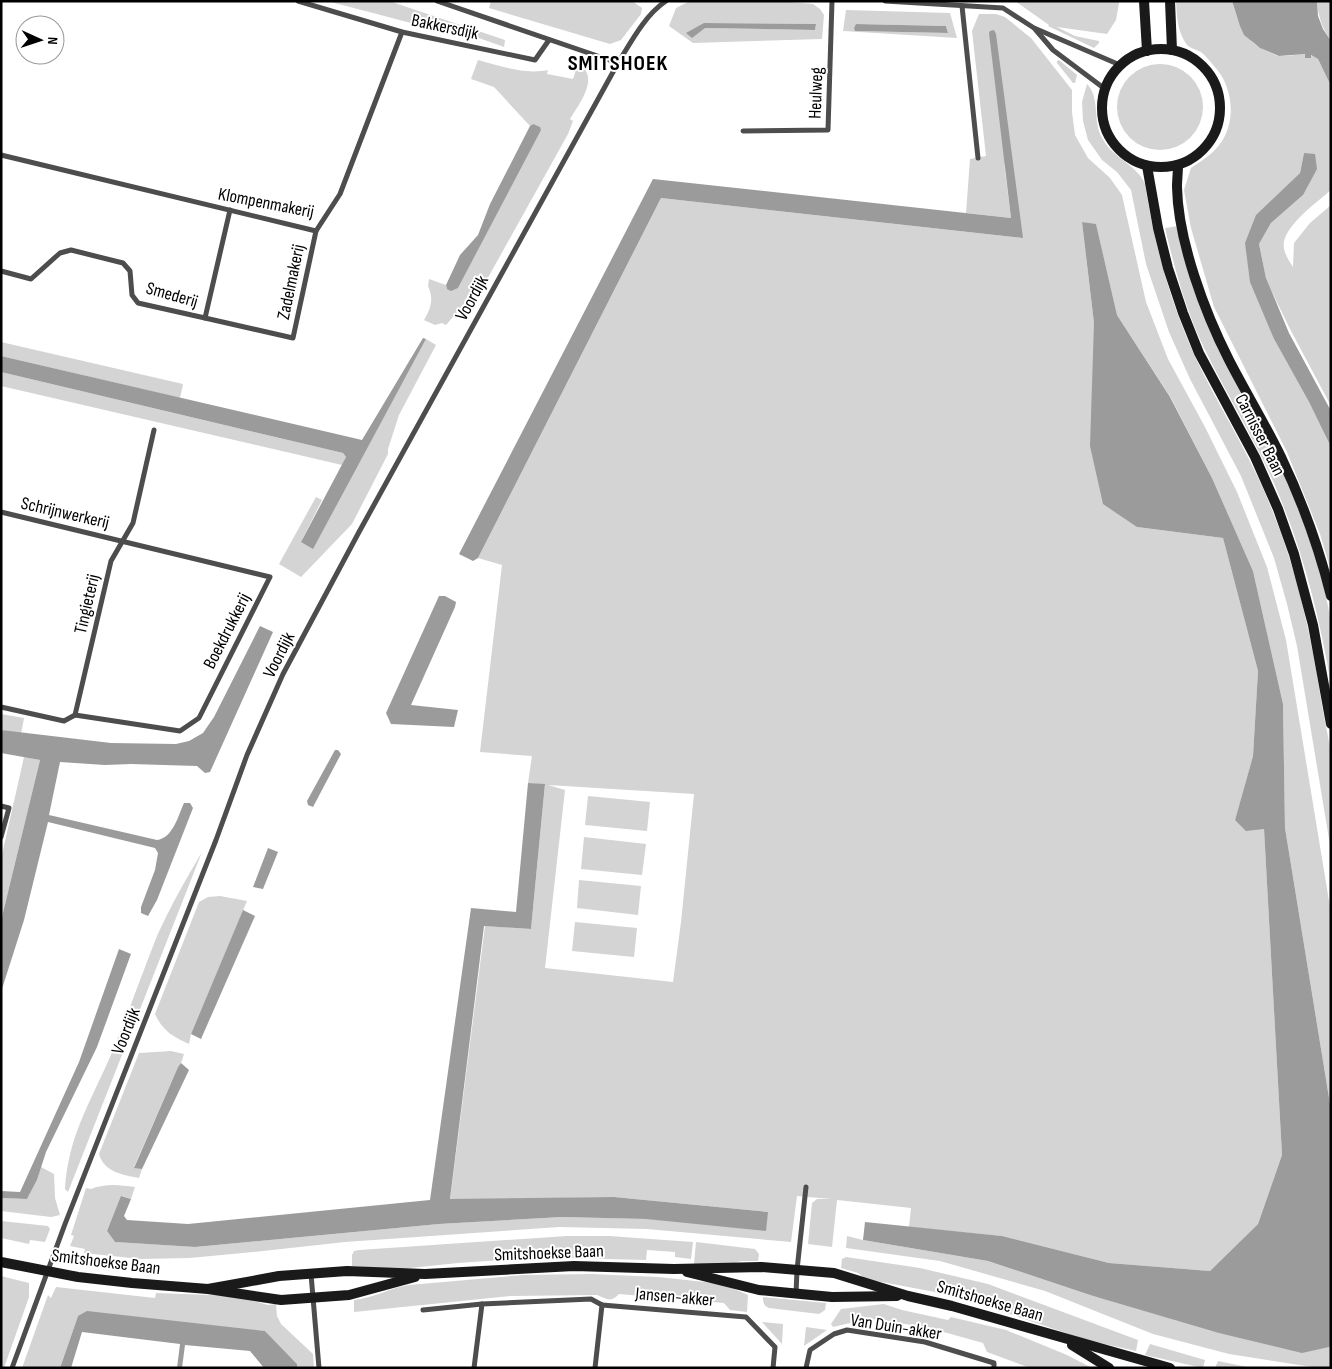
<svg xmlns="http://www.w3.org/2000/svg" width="1332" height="1369" font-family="'Sofia Sans Condensed',sans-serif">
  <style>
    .green { fill: #d4d4d4; fill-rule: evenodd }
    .water { fill: #9b9b9b }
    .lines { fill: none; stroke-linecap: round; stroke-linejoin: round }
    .street { stroke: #4d4d4d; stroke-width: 5 }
    .secondary { stroke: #1a1a1a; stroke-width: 10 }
    .labels { text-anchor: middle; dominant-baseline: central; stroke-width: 4; stroke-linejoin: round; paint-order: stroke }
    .street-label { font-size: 18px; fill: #000; stroke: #fff }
    .district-label { font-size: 22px; font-weight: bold; letter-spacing: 1px; fill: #000; stroke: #fff }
  </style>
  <rect width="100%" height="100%" fill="#fff"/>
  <g class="green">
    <path d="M327,1H389L505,40L504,47L479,38L453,34Z"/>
    <path d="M491,1H632L642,8L641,14L621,40L610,44L489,8Z"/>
    <path d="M690,1H779L813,4L820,9L824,15L822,39L693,43L669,26L676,8ZM704,23L816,24L815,30L704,28Z"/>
    <path d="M1015,1H1119V3L1116,20L1107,34L1057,27L1075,36L1099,41V43L1094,48L1048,26L1049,25Z"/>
    <path d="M1176,1H1232C1240,26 1244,42 1269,52C1273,54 1277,56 1280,56C1293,57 1306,50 1318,59L1331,86V190C1317,202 1287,224 1284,242C1282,250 1289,261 1293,267L1294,243L1310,223L1331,205V406L1290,329L1271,290L1266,278L1259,244L1271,223L1303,195L1304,153L1300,173L1283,190L1245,243L1274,339L1309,402L1331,447V571L1320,534L1287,452L1214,307L1191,228L1184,190L1191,168C1201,161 1213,154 1220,144C1237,121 1233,86 1214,66C1210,61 1206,56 1201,52C1195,49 1188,48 1185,42C1177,29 1177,16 1176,1Z"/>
    <path d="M1317,1H1331V41C1322,27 1318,17 1317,1Z"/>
    <path d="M846,10L950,13L957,38L843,31ZM856,24L946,26L948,33L855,31Z"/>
    <path d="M979,14H996L1005,17L1031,38L1072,90V112L1075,135L1088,158L1110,178L1122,195L1146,302L1168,359L1205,427L1237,492L1267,567L1286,640L1331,913V1110L1285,828L1283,704L1253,571L1212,478L1171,398L1117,315L1096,225L1082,222L1094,323L1137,527L1223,538L1258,671L1253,756L1235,820L1264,829L1282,1155L1258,1224L1210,1271L1109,1263L1002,1236L909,1227L911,1208L837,1200L832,1247L808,1244L812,1203L817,1199H831L797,1196L791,1242L647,1229L559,1227L345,1242L253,1252L190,1258L140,1259L84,1253L85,1249L70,1246L74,1236L71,1235L86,1188L91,1189C106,1183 120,1185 135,1187L131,1199L122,1196L107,1231L115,1242L195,1247L439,1224L562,1217L646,1219L768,1212L614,1197L450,1200L485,926L531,929L545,785L528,783L532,756L480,752L502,565L478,558L661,198L1022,238L1004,163L1011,218L966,213L970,159L986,156L972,31ZM548,785L694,794L681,922L673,982L545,968L565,790Z"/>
    <path d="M478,60C501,66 524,75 548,70L547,74L573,79L578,64C601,76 579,104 570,119L573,121L568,134L485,283L477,289L446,325L442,323L435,325L424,320C431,308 434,299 428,286L429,279L446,285L447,289L458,288L501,205L533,124L530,126L494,87L471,79Z"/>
    <path d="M1059,60L1077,75L1075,83H1073L1057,63V61Z"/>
    <circle cx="1160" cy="107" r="43"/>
    <path d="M1087,84C1100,97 1093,120 1101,136C1112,159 1136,163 1145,184C1155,250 1174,316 1204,375C1227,420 1254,463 1272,510C1297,571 1311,635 1321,700C1324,719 1329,737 1331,756C1332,786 1331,820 1331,851L1297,646L1287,604L1274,558L1241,476L1190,379L1169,332L1146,264L1131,190L1117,172L1102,160L1088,140L1083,121L1082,102Z"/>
    <path d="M1178,226C1187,282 1208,333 1235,382C1248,408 1264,432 1277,459C1298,504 1322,567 1330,617C1332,636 1331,664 1331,685C1320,618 1303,551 1276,488C1256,441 1228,397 1205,350C1186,311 1175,270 1165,228Z"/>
    <path d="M426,339L436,345L399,415L388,449V454L352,524L301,577L279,564L316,497L322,500L301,542L370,442Z"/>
    <path d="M1,342L183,384L180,398L1,356Z"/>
    <path d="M1,372L343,453L346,457L342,465L1,386Z"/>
    <path d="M1,714L24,718L21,734L1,730Z"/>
    <path d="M24,757L40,760L1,921V859Z"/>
    <path d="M588,796L650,802L647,831L585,825Z"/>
    <path d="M584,837L646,844L642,875L581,869Z"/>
    <path d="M202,852L68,1192L65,1189C68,1137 90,1103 110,1057C127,1017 141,976 157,936C170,907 186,879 202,852Z"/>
    <path d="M579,880L641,886L638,915L577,908Z"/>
    <path d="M220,896L247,901L191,1034L189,1044C172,1036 163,1031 155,1014L199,902L208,897Z"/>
    <path d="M575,922L637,928L634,957L572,951Z"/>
    <path d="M171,1051L184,1054L181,1063L178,1067L134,1167L142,1169L139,1178C123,1175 104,1172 99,1154L139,1053Z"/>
    <path d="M41,1167L54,1174L55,1198L60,1215L51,1217L1,1211V1198L27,1199L37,1180Z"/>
    <path d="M1,1221L48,1226L50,1229L45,1242L30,1240L29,1244L1,1238Z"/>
    <path d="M567,1236H609L693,1242L691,1259L675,1257V1252L647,1250L646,1260L567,1258L517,1259L458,1263L401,1269L352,1266V1255L354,1251L359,1250Z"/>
    <path d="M847,1236L863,1240L988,1261L1090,1295L1329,1347L1331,1345V1368H1319L1229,1354L1153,1334L1045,1291L940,1261L846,1248Z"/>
    <path d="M696,1242L755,1249L759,1254L758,1261H742L725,1265L694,1264Z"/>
    <path d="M846,1257L920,1268L988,1284L1138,1340L1136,1351L1087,1340L956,1296L866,1279L858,1273L841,1268L842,1259Z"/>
    <path d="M592,1274L658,1277L714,1283L725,1285L748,1295L747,1312L730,1310L724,1303L619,1294C610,1303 608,1299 597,1295L511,1296L354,1312V1300C373,1298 390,1288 409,1285L523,1275Z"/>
    <path d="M1,1276L29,1283V1297L4,1368H1Z"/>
    <path d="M56,1287L155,1298L156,1293L237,1296L268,1305L276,1304L277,1316L281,1324L313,1354L314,1368H297V1364L265,1331L78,1316L60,1368H22L48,1295L51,1298Z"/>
    <path d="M763,1297L826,1303L825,1310L819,1314L769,1308C764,1306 763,1303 763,1297Z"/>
    <path d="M884,1304L902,1310L948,1320L951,1317L1006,1330L1067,1355L1092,1368H1030L987,1352L983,1343L926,1327L857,1317L850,1323L833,1327L831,1324L841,1309Z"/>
    <path d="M762,1322L783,1324L782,1344Z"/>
    <path d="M806,1327L827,1330L804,1346Z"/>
    <path d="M1150,1344L1205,1360L1203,1368L1145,1355Z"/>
    <path d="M1218,1361L1252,1368H1215Z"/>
  </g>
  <g class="water">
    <path d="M1232,1H1317L1318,16L1323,29L1331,41V86L1318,59L1311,55V58H1305V54L1279,56L1260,48L1244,35L1240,26Z"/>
    <path d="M704,23L816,24L815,30L705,28L692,38L686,33Z"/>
    <path d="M856,24L946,26L948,33L855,31L854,28Z"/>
    <path d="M994,30L996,34L1023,238L661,198L478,558L473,561L459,554L653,179L1011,218L989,33L990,31Z"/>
    <path d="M533,124L540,127L541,130L458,288L451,291L447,289L446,285L460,255L478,235L490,204L530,126Z"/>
    <path d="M1304,153L1315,154L1317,169L1303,195L1271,223L1259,244L1266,278L1289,333L1331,411V447L1309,402L1274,339L1250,282L1245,243L1256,215L1300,173Z"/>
    <path d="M1082,222L1096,224L1117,315L1170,397L1212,478L1253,571L1283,704L1285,828L1331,1110V1345L1329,1347L1302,1353L1219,1333L1090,1295L988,1261L863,1240L865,1222L1002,1236L1109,1263L1210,1271L1258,1224L1282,1155L1264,829L1246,831L1235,820L1253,756L1258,671L1223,538L1137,527L1103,504L1090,446L1094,323Z"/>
    <path d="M423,338L426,339L313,549L301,542L346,457L343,453L1,372V356L362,440Z"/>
    <path d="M439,596H445L456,602L455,607L411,705L458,710L454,727L391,724L386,713Z"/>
    <path d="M260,626L273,632L210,772L205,773L197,766L131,764L105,765L60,762L49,815L157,840C173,838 178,816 184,803H190L193,808L157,900L148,916L141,913V907L155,870L158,853L155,848L48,822L24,920L1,992V921L40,760L1,753V730L111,743L176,744L189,741L203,733L214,717Z"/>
    <path d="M335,750H338L341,754L313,807L308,805L307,801Z"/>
    <path d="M528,783L545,784L531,929L484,926L450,1199L614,1197L768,1212L766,1231L646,1219L562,1217L439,1224L195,1247L115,1242L107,1231L121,1196L131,1199L124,1216L127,1220L188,1224L430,1200L471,908L516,912Z"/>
    <path d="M268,848L278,852L263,889L253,887Z"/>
    <path d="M243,910L255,916L201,1039L191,1034Z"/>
    <path d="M119,949L131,954L97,1047L46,1152L37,1180L27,1199L1,1198V1191L20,1192L79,1062Z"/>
    <path d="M181,1063L189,1070L142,1169L134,1168L178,1067Z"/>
    <path d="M87,1311L265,1331L297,1364V1368H264L250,1351L185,1345L182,1368H177L180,1344L82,1332L71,1368H60L78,1316Z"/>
  </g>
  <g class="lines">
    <g class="street">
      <path d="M298,1L402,32L535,60L549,40"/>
      <path d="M437,1L618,63"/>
      <path d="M885,1L1003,8L1034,28L1120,65"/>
      <path d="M962,6L978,158"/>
      <path d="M1035,29L1053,50L1105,89"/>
      <path d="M743,131L828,130L832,1"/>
      <path d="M1,155L316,231L340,194L402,32"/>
      <path d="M1,271L31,279L60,253L71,250L123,263L130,271L132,295L138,303L205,318L230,210"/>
      <path d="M205,318L293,338L316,231"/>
      <path d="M1,512L270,577L199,718L180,731L75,715"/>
      <path d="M1,707L64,721L75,715L111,561L133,523L154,430"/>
      <path d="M1,806L9,808L1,837"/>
      <path d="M311,1274L319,1368"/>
      <path d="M796,1294L797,1270L806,1187"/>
      <path d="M423,1310L482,1304"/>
      <path d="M12,1368L65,1224L216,840L247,755L283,674L359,532L618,63C631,42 645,15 666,1"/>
      <path d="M474,1368L482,1304L591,1299L602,1305"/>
      <path d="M595,1368L602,1305L746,1317L775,1347L773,1368"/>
      <path d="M806,1368L810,1350L834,1334L847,1330L925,1342L994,1363V1368"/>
    </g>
    <g class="secondary">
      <path d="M1144,1L1147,51"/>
      <path d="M1170,1L1172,50"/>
      <circle cx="1161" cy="108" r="59"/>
      <path d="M1178,165C1178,172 1177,180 1177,187C1178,241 1205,313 1229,360C1246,393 1265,424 1281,457C1302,501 1319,548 1331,596"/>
      <path d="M1147,166L1158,228L1168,268L1183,313L1199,353L1255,457L1278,509L1294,554L1313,625L1331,724"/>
      <path d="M1,1262L78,1277L132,1283L208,1289L281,1300L349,1295L415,1277"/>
      <path d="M687,1272L759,1290L832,1297L897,1296"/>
      <path d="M208,1289L279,1276L347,1271L425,1274L574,1266L674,1269L761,1267L834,1273L908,1296L952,1306L1170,1368"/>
      <path d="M1072,1345L1109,1368"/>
    </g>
  </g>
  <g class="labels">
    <g class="street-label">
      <text transform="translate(445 27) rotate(12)">Bakkersdijk</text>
      <text transform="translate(816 93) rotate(-88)">Heulweg</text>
      <text transform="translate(266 203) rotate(11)">Klompenmakerij</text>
      <text transform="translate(291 282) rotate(-78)">Zadelmakerij</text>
      <text transform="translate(172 295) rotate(16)">Smederij</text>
      <text transform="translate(472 298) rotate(-61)">Voordijk</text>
      <text transform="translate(1260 435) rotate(63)">Carnisser Baan</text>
      <text transform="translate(65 513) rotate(13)">Schrijnwerkerij</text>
      <text transform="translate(87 604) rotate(-77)">Tingieterij</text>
      <text transform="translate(227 631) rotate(-63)">Boekdrukkerij</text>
      <text transform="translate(279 655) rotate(-63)">Voordijk</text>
      <text transform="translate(126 1031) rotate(-68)">Voordijk</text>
      <text transform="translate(549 1253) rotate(-2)">Smitshoekse Baan</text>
      <text transform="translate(106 1262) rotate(7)">Smitshoekse Baan</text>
      <text transform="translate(675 1297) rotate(5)">Jansen-akker</text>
      <text transform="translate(990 1301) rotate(16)">Smitshoekse Baan</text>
      <text transform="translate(896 1327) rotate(9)">Van Duin-akker</text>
    </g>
    <g class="district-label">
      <text x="618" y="63">SMITSHOEK</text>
    </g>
  </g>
  <rect width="1332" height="1369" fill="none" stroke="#000000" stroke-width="5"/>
  <g transform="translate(40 40) rotate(93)"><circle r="24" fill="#ffffff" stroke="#999999"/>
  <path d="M0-4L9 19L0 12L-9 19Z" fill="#000000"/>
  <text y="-8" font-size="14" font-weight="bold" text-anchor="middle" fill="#000000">N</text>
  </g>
</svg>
